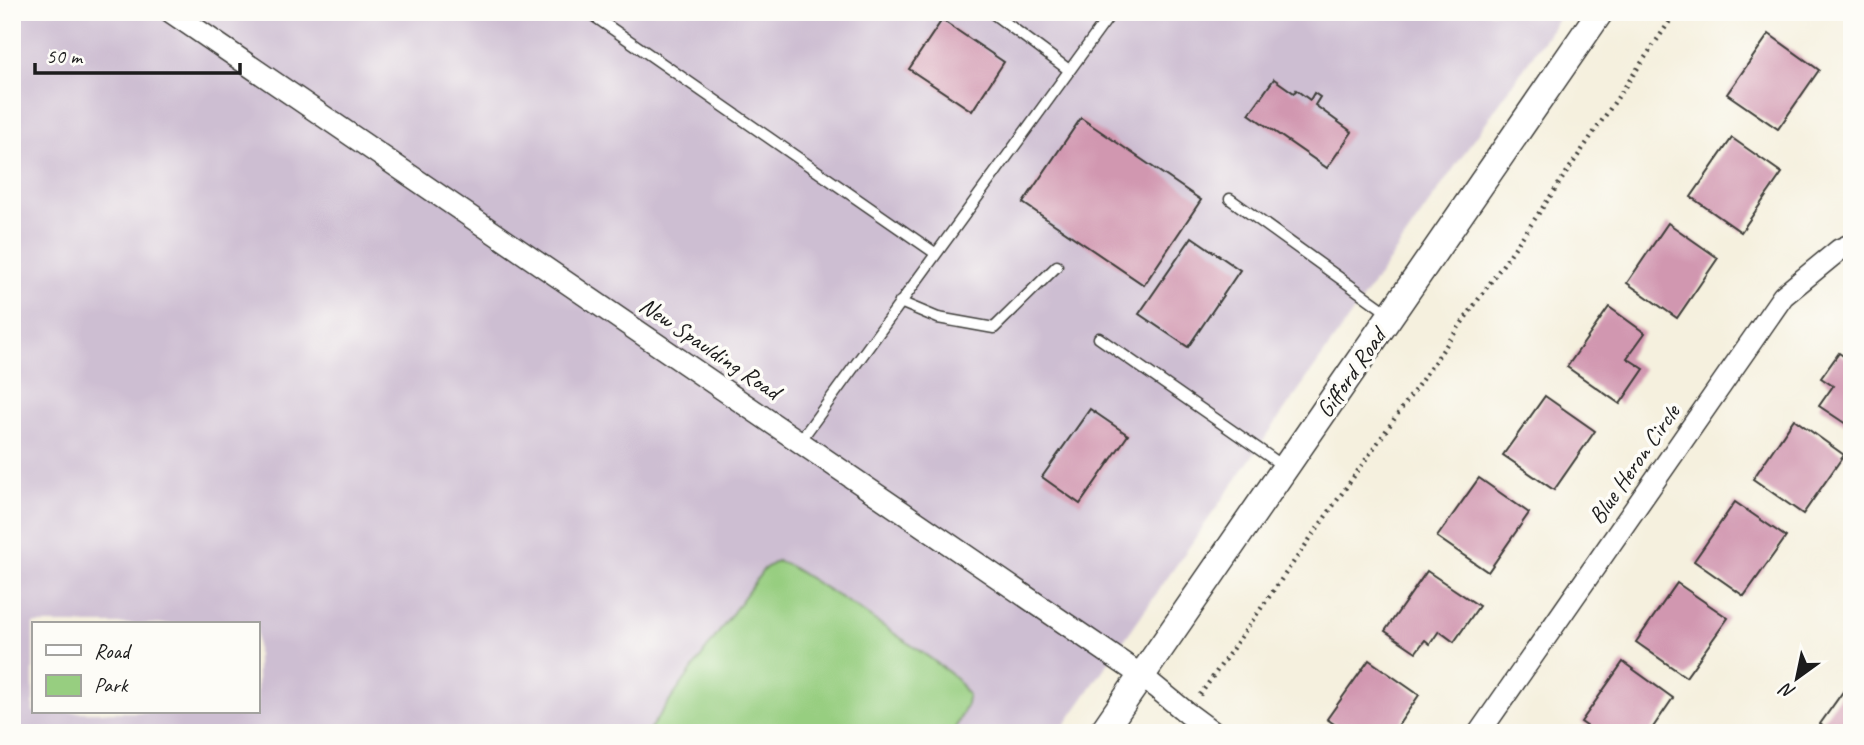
<svg xmlns="http://www.w3.org/2000/svg" width="1864" height="745" font-family="Caveat,sans-serif">
  <style>
    .industrial { fill: #cdbed2; fill-rule: evenodd }
    .green { fill: #97ce80; stroke: #5a754e; stroke-width: 2 }
    .building { fill: #d197b0 }
    .lines { fill: none; stroke-linecap: round; stroke-linejoin: round }
    .service-casing { stroke: #3d3c39; stroke-width: 13 }
    .minor-casing { stroke: #3d3c39; stroke-width: 24 }
    .tertiary-casing { stroke: #3d3c39; stroke-width: 29 }
    .path { stroke: #3d3c39; stroke-width: 4.5; stroke-dasharray: 2 5; stroke-linecap: butt }
    .service { stroke: #fff; stroke-width: 10 }
    .minor { stroke: #fff; stroke-width: 21 }
    .tertiary { stroke: #fff; stroke-width: 26 }
    .labels { text-anchor: middle; dominant-baseline: central; stroke-width: 7; stroke-linejoin: round; paint-order: stroke }
    .street-label { font-size: 24px; fill: #1c1c1c; stroke: #fdfcf7 }
  </style>
  <rect width="100%" height="100%" fill="#fdfcf7"/>
  <filter id="ink" filterUnits="userSpaceOnUse"><feTurbulence type="fractalNoise" baseFrequency=".0143" numOctaves="2"/><feDisplacementMap in="SourceGraphic" scale="14" xChannelSelector="R" yChannelSelector="G"/><feConvolveMatrix kernelMatrix="1 2 1 2 8 2 1 2 1" color-interpolation-filters="sRGB"/></filter>
  <filter id="wash" filterUnits="userSpaceOnUse"><feTurbulence type="fractalNoise" baseFrequency=".00686" numOctaves="4" result="noise"/><feDisplacementMap in="SourceGraphic" scale="28" xChannelSelector="R" yChannelSelector="G"/><feGaussianBlur stdDeviation="1.57" result="paint"/><feColorMatrix in="noise" values="0 0 0 0 0 0 0 0 0 0 0 0 0 0 0 0 0 1.4 0 .05"/><feComposite in="paint" operator="in"/></filter>
  <g filter="url(#wash)">
    <rect width="100%" height="100%" fill="#f5f0de"/>
    <path class="industrial" d="M12,12H1563L1059,733H12ZM33,624H257V712H33Z"/>
    <path class="green" d="M777,561L786,564L854,606L930,658L955,677L968,695L967,704L953,733H647L764,569Z"/>
    <g id="blocks">
      <g class="building">
        <path d="M942,20L1004,62L972,111L909,69Z"/>
        <path d="M1769,34L1819,70L1778,129L1727,94Z"/>
        <path d="M1274,79L1294,93L1296,90L1310,100L1314,93L1320,97L1315,105L1352,132L1327,168L1249,114Z"/>
        <path d="M1081,118L1201,200L1144,285L1023,203Z"/>
        <path d="M1732,138L1782,173L1741,232L1691,197Z"/>
        <path d="M1668,223L1718,258L1677,318L1627,283Z"/>
        <path d="M1192,237L1240,270L1188,347L1139,314Z"/>
        <path d="M1609,307L1645,333L1627,358L1644,369L1620,404L1567,367Z"/>
        <path d="M1839,353L1852,362V428L1819,406L1833,386L1821,378Z"/>
        <path d="M1545,396L1595,431L1554,490L1503,455Z"/>
        <path d="M1090,409L1128,435L1080,504L1042,477Z"/>
        <path d="M1794,419L1844,455L1803,514L1753,479Z"/>
        <path d="M1479,478L1529,513L1488,572L1437,537Z"/>
        <path d="M1735,502L1786,537L1744,596L1694,561Z"/>
        <path d="M1427,571L1479,606L1454,642L1439,631L1430,644L1425,640L1416,652L1385,631Z"/>
        <path d="M1677,583L1728,618L1686,677L1636,642Z"/>
        <path d="M1369,660L1419,695L1393,733H1347L1327,719Z"/>
        <path d="M1623,662L1673,698L1649,733H1597L1581,722Z"/>
        <path d="M1852,679V733H1832L1820,724Z"/>
      </g>
    </g>
  </g>
  <g filter="url(#ink)">
    <use href="#blocks" fill-opacity="0" stroke="#3d3c39" stroke-width="2"/>
    <g class="lines">
      <g class="service-casing">
        <g id="service">
          <path d="M588,12L935,253"/>
          <path d="M991,12L1069,70"/>
          <path d="M1230,199L1391,315"/>
          <path d="M900,302L938,318L994,328L1057,266"/>
          <path d="M1099,338L1286,468"/>
          <path d="M800,441L1112,12"/>
        </g>
      </g>
      <g class="minor-casing">
        <g id="minor">
          <path d="M171,12L1142,676L1187,713L1214,733"/>
          <path d="M1479,733L1783,296L1839,250L1852,244"/>
        </g>
      </g>
      <g class="tertiary-casing">
        <path id="tertiary" d="M1102,733L1600,12"/>
      </g>
      <path class="path" d="M1200,695L1528,229L1676,12"/>
      <use href="#service" class="service"/>
      <use href="#minor" class="minor"/>
      <use href="#tertiary" class="tertiary"/>
    </g>
  </g>
  <g class="labels">
    <g class="street-label">
      <text transform="translate(710 348) rotate(34)">New Spaulding Road</text>
      <text transform="translate(1351 373) rotate(-55)">Gifford Road</text>
      <text transform="translate(1634 464) rotate(-55)">Blue Heron Circle</text>
    </g>
  </g>
  <rect width="1864" height="745" fill="none" stroke="#fdfcf7" stroke-width="42"/>
  <rect x="32" y="622" width="228" height="91" fill="#fdfcf7" stroke="#a3a29f" stroke-width="2"/>
  <rect x="46" y="645" width="35" height="10" fill="#ffffff" stroke="#a3a29f" stroke-width="2"/>
  <text x="94" y="658" font-size="21" fill="#1c1c1c">Road</text>
  <rect x="46" y="675" width="35" height="21" fill="#97ce80" stroke="#a3a29f" stroke-width="2"/>
  <text x="94" y="692" font-size="21" fill="#1c1c1c">Park</text>
  <g transform="translate(1797 678) rotate(213)" stroke="#fdfcf7" stroke-width="5" paint-order="stroke">
  <path d="M0-5L12 26L0 18L-12 26Z" fill="#1c1c1c"/>
  <text y="-10" font-size="19" font-weight="bold" text-anchor="middle" fill="#1c1c1c">N</text>
  </g>
  <path d="M35 63v10h205v-10" fill="none" stroke="#1c1c1c" stroke-width="3.5"/>
  <text x="46" y="63" font-size="21" fill="#1c1c1c" stroke="#fdfcf7" stroke-width="5" paint-order="stroke">50 m</text>
</svg>
